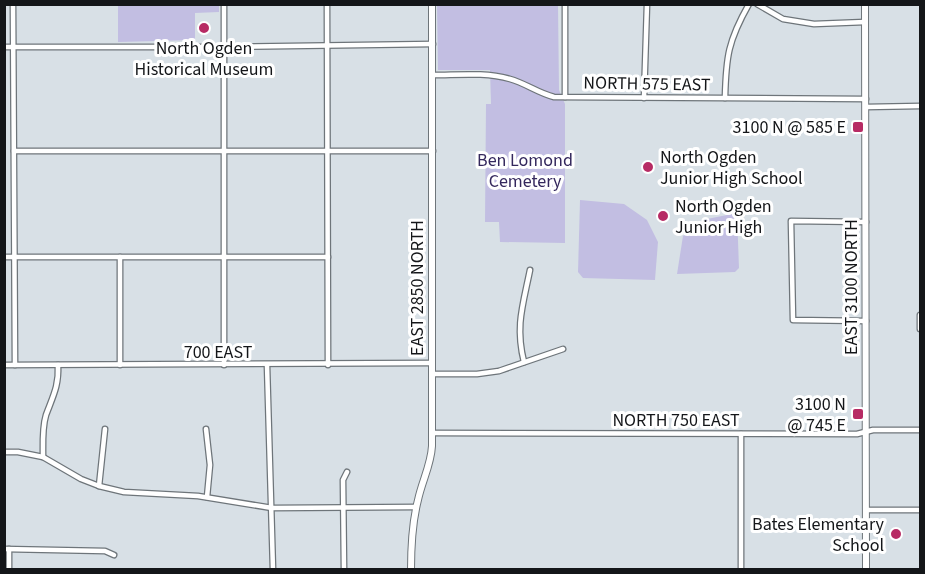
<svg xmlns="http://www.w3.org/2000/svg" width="925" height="574" font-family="'Source Sans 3',sans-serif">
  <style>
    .green { fill: #c2bee2 }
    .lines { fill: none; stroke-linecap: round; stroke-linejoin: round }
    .street-casing { stroke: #6e757a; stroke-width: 7 }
    .secondary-casing { stroke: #6e757a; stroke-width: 8 }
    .street { stroke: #fff; stroke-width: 4.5 }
    .secondary { stroke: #fff; stroke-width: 6 }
    .poi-dot { fill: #b72b64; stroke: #fff; stroke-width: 2 }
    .labels { text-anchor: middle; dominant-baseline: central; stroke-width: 6; stroke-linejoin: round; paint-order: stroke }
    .poi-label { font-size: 18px; fill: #141619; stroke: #fff; text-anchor: end }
    .street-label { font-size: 18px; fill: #141619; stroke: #fff }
    .park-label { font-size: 18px; fill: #34285d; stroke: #fff }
  </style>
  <rect width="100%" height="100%" fill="#d8e0e6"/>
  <g class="green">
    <path d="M118,5H219V12L195,13V40L118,42Z"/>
    <path d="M437,5H558L559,90L565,104V243L500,242L499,222H485L486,104H491L490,70H438Z"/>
    <path d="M580,200L624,204L647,220L658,242L655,280L583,278L578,272Z"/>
    <path d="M737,213L739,268L735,272L677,274L683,236L707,219Z"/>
  </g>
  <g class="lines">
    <g class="street-casing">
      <g id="street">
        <path d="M13,4L15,365"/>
        <path d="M224,4V365"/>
        <path d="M327,4L328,365"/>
        <path d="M565,4V97"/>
        <path d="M757,4L783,19L814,24L865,22"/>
        <path d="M4,47H223L433,44"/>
        <path d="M433,75C458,75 485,72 510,79C525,83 538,93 554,97L866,99"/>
        <path d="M644,98L647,4"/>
        <path d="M725,98C726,57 728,41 749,4"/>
        <path d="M866,107L920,106"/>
        <path d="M14,151H433"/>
        <path d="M866,222L791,221L793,320L866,321"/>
        <path d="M4,257H328"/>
        <path d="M920,315V329"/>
        <path d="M524,362C515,326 523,305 530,270"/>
        <path d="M4,365L432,363"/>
        <path d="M120,365V257"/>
        <path d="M267,365L273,570"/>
        <path d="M432,374H477L499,371L563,349"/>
        <path d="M206,429L210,465L207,497"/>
        <path d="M432,433L857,434L873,430H920"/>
        <path d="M4,452H18L43,457L81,479L99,486L124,492L198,496L272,508L416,507"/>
        <path d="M43,457C43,444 42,428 46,415C53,396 59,386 58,365"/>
        <path d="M99,486L105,429"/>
        <path d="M867,510H920"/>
        <path d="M4,549L105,551L114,555"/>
        <path d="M9,570V549"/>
        <path d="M344,570L343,480L347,472"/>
        <path d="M741,570V434"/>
      </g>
    </g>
    <g class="secondary-casing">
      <g id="secondary">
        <path d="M865,4L866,570"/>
        <path d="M411,570C411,546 412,523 418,500C422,481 431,465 432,446V4"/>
      </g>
    </g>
    <use href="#street" class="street"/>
    <use href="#secondary" class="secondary"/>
  </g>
  <g class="poi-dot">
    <circle cx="204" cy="28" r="6"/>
    <rect x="852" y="121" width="12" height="12" rx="3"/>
    <circle cx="648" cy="167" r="6"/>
    <circle cx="663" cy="216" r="6"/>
    <rect x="852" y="408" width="12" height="12" rx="3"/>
    <circle cx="896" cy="534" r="6"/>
  </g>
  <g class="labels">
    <g class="poi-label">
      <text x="204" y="48" text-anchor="middle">North Ogden<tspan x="204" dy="21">Historical Museum</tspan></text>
      <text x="846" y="127">3100 N @ 585 E</text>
      <text x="660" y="157" text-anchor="start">North Ogden<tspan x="660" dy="21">Junior High School</tspan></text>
      <text x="675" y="206" text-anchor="start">North Ogden<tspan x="675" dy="21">Junior High</tspan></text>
      <text x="846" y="404">3100 N<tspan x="846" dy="21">@ 745 E</tspan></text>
      <text x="884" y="524">Bates Elementary<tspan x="884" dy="21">School</tspan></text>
    </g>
    <g class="street-label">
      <text transform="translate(647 84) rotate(1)">NORTH 575 EAST</text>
      <text transform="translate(851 287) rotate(-90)">EAST 3100 NORTH</text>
      <text transform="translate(417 288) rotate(-90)">EAST 2850 NORTH</text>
      <text x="218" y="352">700 EAST</text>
      <text x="676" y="420">NORTH 750 EAST</text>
    </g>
    <g class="park-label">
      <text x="525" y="160">Ben Lomond<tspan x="525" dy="21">Cemetery</tspan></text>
    </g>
  </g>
  <rect width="925" height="574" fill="none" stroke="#141619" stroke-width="12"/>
</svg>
